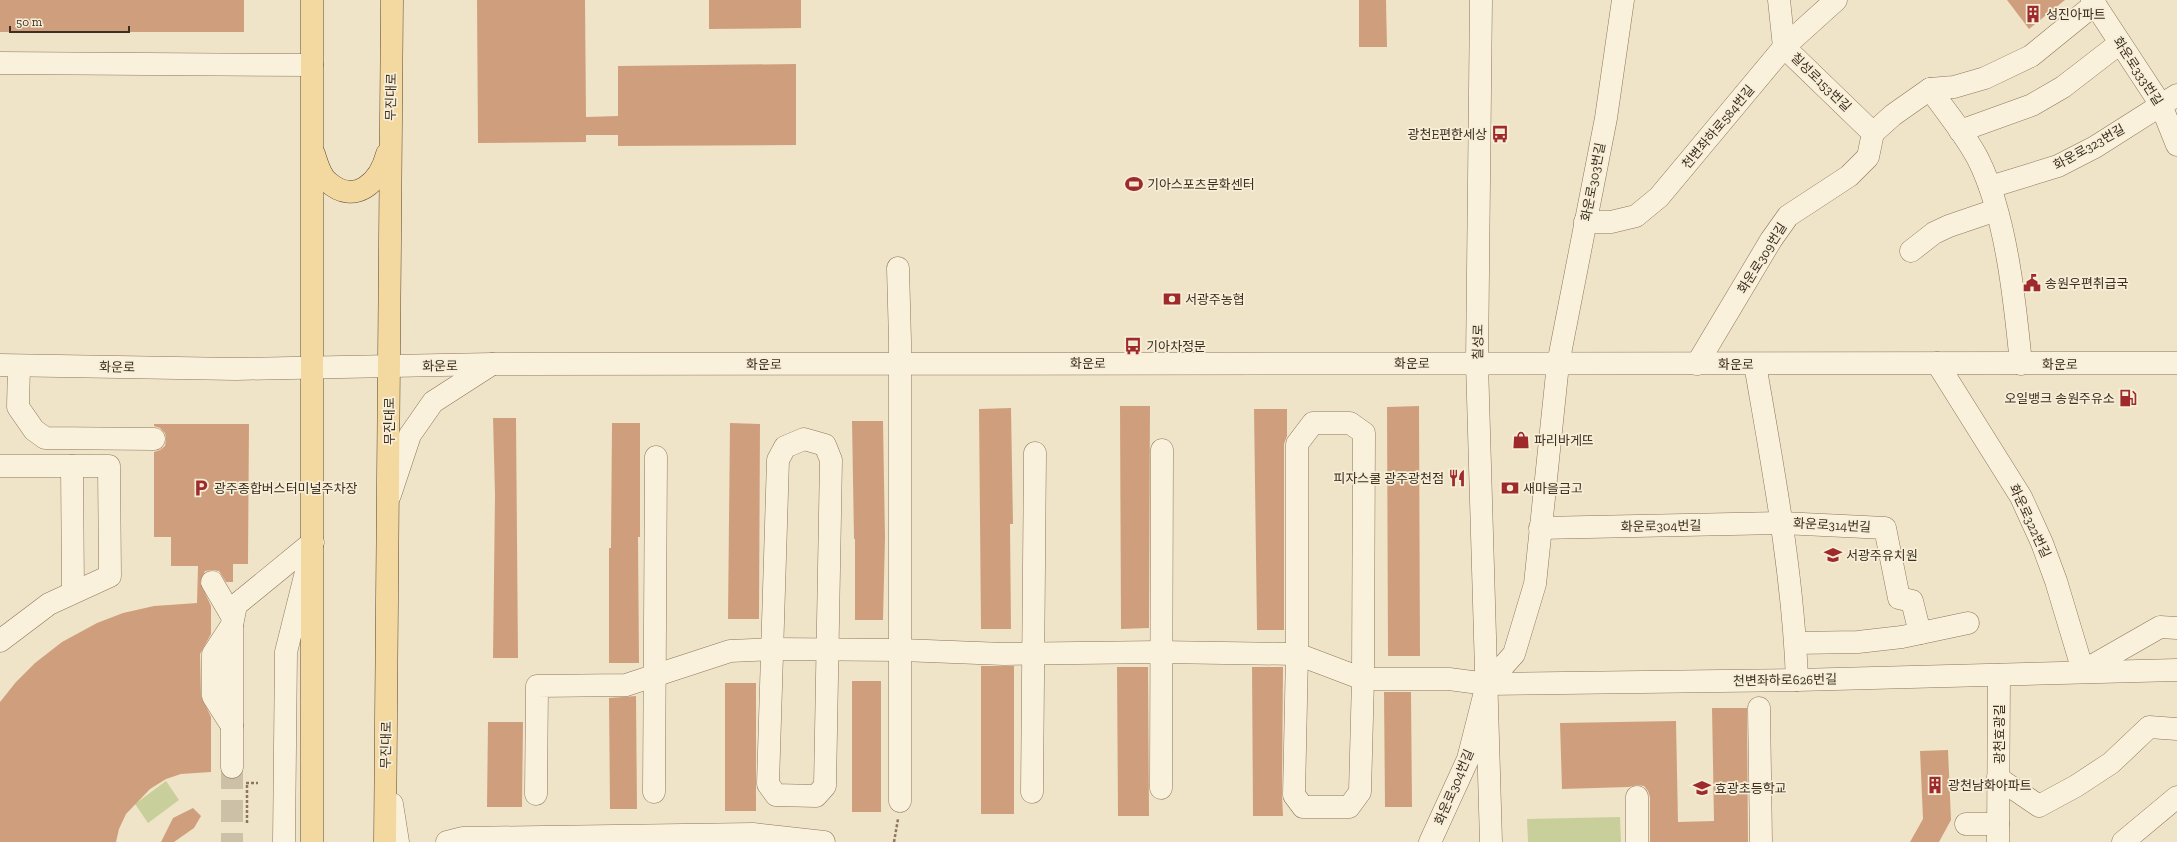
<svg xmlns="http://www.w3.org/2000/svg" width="2177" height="842" font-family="'Zilla Slab','Noto Sans KR',serif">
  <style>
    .green { fill: #c9cf9b }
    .building { fill: #cf9f7d }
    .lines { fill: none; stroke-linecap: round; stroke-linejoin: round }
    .minor-tunnel { stroke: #ccc0a6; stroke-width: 22; stroke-dasharray: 22 11; stroke-linecap: butt }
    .minor-casing { stroke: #8d765c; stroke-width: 23 }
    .major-casing { stroke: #5b4430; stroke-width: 23 }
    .path { stroke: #8d765c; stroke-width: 2.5; stroke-dasharray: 3 2; stroke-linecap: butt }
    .minor { stroke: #faf1dc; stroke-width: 22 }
    .major { stroke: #f3d9a0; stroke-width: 22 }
    .labels { text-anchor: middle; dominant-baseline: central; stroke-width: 3.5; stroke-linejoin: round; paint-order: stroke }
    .poi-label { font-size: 13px; fill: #3d2e20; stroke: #f7eed8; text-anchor: start }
    .street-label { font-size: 13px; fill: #3d2e20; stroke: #f7eed8 }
  </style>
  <rect width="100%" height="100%" fill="#f0e4c8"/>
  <g class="green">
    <path d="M166,781L179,800L148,823L135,804Z"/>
    <path d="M1620,817L1621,842H1528L1527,819Z"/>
  </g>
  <g class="building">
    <rect x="0" y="0" width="244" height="32"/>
    <path d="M477,0H585L586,117L618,116V66L796,64V145L618,146V135H586V142L478,143Z"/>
    <path d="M709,0H801V28L709,29Z"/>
    <path d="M1359,0H1386L1387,47H1359Z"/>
    <path d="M2007,0H2065L2029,29Z"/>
    <path d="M1120,406H1150L1149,628L1121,629Z"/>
    <path d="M1419,406L1420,656H1388L1387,407Z"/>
    <path d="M1011,408L1013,524H1010L1011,629H981L979,409Z"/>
    <path d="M1254,409H1287V436L1284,444V630H1257Z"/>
    <path d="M493,418H516L518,658H493L495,495Z"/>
    <path d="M852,421H883L885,538L883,620H855V539H854Z"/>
    <path d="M612,423H640V537H638L639,663H609V548H611Z"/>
    <path d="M730,423L760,424L759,619H728Z"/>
    <path d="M154,424H249L248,564H233V582H226L219,571L212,570L205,571L200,582L211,606V634L200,654L201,696L211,717V772L181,774L166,779L150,789L126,814L119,829L116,842H0V702L16,682L35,663L62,642L97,623L123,613L154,606L197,603L198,566H171V537H154V452L160,450L165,446L166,439L165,433L160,428L154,426Z"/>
    <rect x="981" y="666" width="33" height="148"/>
    <path d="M1117,667H1148L1149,816H1118Z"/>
    <path d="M1252,667H1283L1282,795L1283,816H1253Z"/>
    <rect x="852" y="681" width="29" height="131"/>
    <rect x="725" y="683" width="31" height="128"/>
    <path d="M1384,692H1411L1412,807H1385Z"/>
    <path d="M636,696L637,809H610L609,698Z"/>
    <path d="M1712,708H1747L1748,842H1650V797L1648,791L1644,786L1637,785L1629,787L1562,789L1560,723L1676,721L1678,822L1714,821Z"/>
    <path d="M488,722H523L522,807H487Z"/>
    <path d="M1948,750L1951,820L1939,842H1910L1923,819L1920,751Z"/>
    <path d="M193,808L201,816L194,828L174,842H161L173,818Z"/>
  </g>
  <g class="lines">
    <path class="minor-tunnel" d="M232,767V842"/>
    <g class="minor-casing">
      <g id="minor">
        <path d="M1481,0L1477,363L1491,842"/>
        <path d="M1779,0L1784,47L1873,133"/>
        <path d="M2092,0L2161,105L2177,145"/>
        <path d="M0,63L312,65"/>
        <path d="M1930,89C1946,112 1965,134 1978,159C2006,214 2015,302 2021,364"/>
        <path d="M1960,131L2032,105L2063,87L2120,43"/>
        <path d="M1990,187L2058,166L2095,147L2177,95"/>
        <path d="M1585,222H1611L1636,216L1659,197L1784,47L1836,0"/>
        <path d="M1911,251L1934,233L1949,226L1996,210"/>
        <path d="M898,268L900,341V801"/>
        <path d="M1937,363L2021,497L2042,543L2056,581L2083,671L2160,627L2177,628"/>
        <path d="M1697,364L1771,240L1788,216L1849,176L1868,157L1873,133L1893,115L1930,89L1954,87L1985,78L2031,56L2095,4"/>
        <path d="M1755,364C1773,469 1793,573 1797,680"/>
        <path d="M0,365L236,369L492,364L2177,363"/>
        <path d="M19,366L18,407L34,430L45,438L154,439"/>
        <path d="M1313,423H1350L1364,433L1363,679L1360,792L1349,807H1303L1294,795L1297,654V444Z"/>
        <path d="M804,439L825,445L831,460L825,786L816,796L776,795L768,784L778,460L785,447Z"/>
        <path d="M0,466H109L110,576L49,604L0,641"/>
        <path d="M72,466L73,592"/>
        <path d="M390,495L410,435L433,402L492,364"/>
        <path d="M1540,528L1782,523L1885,528L1899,598L1912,601L1920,633"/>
        <path d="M212,582L233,618"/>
        <path d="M1796,643L1858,642L1902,637L1968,623"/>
        <path d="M1759,708L1761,842"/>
        <path d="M232,726L213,696V654L232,625"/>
        <path d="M232,767V625L236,605L313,542"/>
        <path d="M1998,778L2039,806L2076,786L2111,763L2149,727L2177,729"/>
        <path d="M1161,788L1162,450"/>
        <path d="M654,792L656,457"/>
        <path d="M1032,792L1035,453"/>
        <path d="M536,794L537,686L626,685L730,651L773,649L901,650L1004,654L1160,652L1297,654L1363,679H1449L1487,684L1797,680L2177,670"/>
        <path d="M1637,797V842"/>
        <path d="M392,804L398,842"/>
        <path d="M1966,824H1998"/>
        <path d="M284,842L286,652L308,564"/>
        <path d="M447,842L463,838L753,834L824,842"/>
        <path d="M1430,842L1468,759L1487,684L1514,654L1535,584L1558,364L1606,118L1623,0"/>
        <path d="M1998,842L1999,675"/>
        <path d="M2123,842L2177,797"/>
      </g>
    </g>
    <g class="major-casing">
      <g id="major">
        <path d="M314,154C317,163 320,176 328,182C355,206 380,182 387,154"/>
        <path d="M312,842V0"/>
        <path d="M385,842L392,0"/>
      </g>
    </g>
    <g class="path">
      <path d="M246,783H258"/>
      <path d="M247,823V783"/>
      <path d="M894,842L898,819"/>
    </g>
    <use href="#minor" class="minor"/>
    <use href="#major" class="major"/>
  </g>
  <defs>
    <g id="building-bare" transform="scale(1.38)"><path d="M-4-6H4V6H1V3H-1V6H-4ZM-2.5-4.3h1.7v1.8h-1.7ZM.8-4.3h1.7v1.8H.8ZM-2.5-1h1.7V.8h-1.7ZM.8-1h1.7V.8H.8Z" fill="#9e2a2b" stroke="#f7eed8" stroke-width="2.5" paint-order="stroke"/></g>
    <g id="bus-bare" transform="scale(1.38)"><path d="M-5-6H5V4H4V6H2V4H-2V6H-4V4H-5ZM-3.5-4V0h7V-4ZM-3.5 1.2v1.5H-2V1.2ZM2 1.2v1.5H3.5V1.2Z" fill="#9e2a2b" stroke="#f7eed8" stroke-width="2.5" paint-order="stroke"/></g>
    <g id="stadium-bare" transform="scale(1.38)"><path d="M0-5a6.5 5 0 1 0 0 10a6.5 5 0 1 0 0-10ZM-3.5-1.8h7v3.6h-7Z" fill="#9e2a2b" stroke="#f7eed8" stroke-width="2.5" paint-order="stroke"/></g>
    <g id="civic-bare" transform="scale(1.38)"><path d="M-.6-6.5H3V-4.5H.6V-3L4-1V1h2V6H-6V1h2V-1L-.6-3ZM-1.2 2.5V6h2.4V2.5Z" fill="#9e2a2b" stroke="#f7eed8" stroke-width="2.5" paint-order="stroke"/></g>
    <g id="bank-bare" transform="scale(1.38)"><path d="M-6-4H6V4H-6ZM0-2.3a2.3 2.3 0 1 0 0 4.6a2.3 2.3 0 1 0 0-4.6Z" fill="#9e2a2b" stroke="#f7eed8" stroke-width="2.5" paint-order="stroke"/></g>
    <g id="fuel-bare" transform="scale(1.38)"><path d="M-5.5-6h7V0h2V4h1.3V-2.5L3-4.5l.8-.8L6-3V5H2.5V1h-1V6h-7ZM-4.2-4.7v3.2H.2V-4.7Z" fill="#9e2a2b" stroke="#f7eed8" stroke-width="2.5" paint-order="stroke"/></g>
    <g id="shop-bare" transform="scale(1.38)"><path d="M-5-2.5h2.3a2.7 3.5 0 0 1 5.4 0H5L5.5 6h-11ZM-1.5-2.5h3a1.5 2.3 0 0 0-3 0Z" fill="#9e2a2b" stroke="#f7eed8" stroke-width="2.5" paint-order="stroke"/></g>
    <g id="restaurant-bare" transform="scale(1.38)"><path d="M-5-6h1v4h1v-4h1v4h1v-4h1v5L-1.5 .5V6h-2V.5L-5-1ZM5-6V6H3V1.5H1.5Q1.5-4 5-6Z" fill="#9e2a2b" stroke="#f7eed8" stroke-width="2.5" paint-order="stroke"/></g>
    <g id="parking-bare" transform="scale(1.38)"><path d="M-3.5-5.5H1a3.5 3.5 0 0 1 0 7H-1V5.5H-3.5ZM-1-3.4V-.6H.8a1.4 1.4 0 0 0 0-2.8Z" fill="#9e2a2b" stroke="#f7eed8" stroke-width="2.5" paint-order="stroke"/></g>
    <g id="school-bare" transform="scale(1.38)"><path d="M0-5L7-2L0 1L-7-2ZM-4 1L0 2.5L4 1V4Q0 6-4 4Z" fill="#9e2a2b" stroke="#f7eed8" stroke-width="2.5" paint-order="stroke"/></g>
  </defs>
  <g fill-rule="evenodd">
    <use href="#building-bare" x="2033" y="14"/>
    <use href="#bus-bare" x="1500" y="134"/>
    <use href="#stadium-bare" x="1134" y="184"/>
    <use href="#civic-bare" x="2032" y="283"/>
    <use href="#bank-bare" x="1172" y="299"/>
    <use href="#bus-bare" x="1133" y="346"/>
    <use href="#fuel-bare" x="2128" y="398"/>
    <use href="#shop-bare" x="1521" y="440"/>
    <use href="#restaurant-bare" x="1457" y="478"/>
    <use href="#parking-bare" x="201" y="488"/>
    <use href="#bank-bare" x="1510" y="488"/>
    <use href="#school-bare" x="1833" y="555"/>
    <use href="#building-bare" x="1935" y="785"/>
    <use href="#school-bare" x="1702" y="788"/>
  </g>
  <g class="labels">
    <g class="poi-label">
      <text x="2046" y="14">성진아파트</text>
      <text x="1487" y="134" text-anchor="end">광천E편한세상</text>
      <text x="1147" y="184">기아스포츠문화센터</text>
      <text x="2045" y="283">송원우편취급국</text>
      <text x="1185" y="299">서광주농협</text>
      <text x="1146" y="346">기아차정문</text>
      <text x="2115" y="398" text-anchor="end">오일뱅크 송원주유소</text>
      <text x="1534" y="440">파리바게뜨</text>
      <text x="1444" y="478" text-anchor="end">피자스쿨 광주광천점</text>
      <text x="214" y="488">광주종합버스터미널주차장</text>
      <text x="1523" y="488">새마을금고</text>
      <text x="1846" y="555">서광주유치원</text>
      <text x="1948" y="785">광천남화아파트</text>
      <text x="1715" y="788">효광초등학교</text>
    </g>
    <g class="street-label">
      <text transform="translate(2138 71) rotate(57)">화운로333번길</text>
      <text transform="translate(1821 82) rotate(44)">칠성로153번길</text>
      <text transform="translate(391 97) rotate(-89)">무진대로</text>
      <text transform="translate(1718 127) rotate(-50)">천변좌하로584번길</text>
      <text transform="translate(2089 147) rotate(-29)">화운로323번길</text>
      <text transform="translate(1593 182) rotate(-79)">화운로303번길</text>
      <text transform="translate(1762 258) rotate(-58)">화운로309번길</text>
      <text transform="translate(1478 342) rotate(-89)">칠성로</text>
      <text x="1088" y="363">화운로</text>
      <text x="1412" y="363">화운로</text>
      <text x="764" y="364">화운로</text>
      <text x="1736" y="364">화운로</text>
      <text x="2060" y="364">화운로</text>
      <text transform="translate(440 366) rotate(-1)">화운로</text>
      <text transform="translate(117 367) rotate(1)">화운로</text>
      <text transform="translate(389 421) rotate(-90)">무진대로</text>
      <text transform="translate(2030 521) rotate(65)">화운로322번길</text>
      <text transform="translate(1832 525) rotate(3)">화운로314번길</text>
      <text transform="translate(1661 526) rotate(-1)">화운로304번길</text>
      <text transform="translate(1785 680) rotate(-1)">천변좌하로626번길</text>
      <text transform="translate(1999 734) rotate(-90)">광천효광길</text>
      <text transform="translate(386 745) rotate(-89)">무진대로</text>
      <text transform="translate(1454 787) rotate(-67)">화운로304번길</text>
    </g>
  </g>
  <path d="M10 26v6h119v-6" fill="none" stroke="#3d2e20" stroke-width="2"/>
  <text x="16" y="26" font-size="12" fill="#3d2e20" stroke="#f7eed8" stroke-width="3" paint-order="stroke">50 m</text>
</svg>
